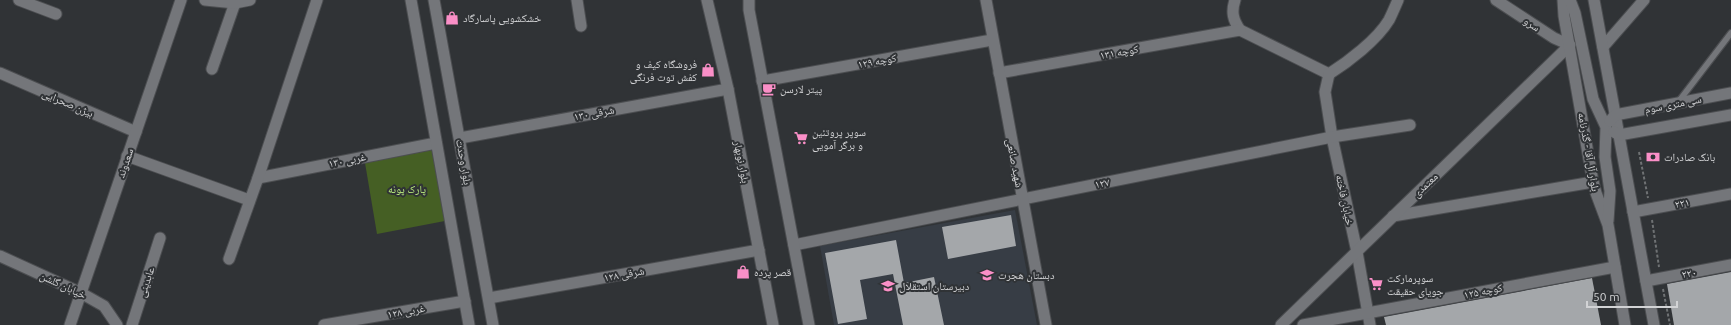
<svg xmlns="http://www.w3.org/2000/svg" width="1731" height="325" font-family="Ubuntu,'Noto Naskh Arabic',sans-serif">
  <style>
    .built { fill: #373d45 }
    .green { fill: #455f24 }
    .building { fill: #a4a7aa }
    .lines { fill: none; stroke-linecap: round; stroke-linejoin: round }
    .service-casing { stroke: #4c4e51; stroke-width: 8 }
    .minor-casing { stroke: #4c4e51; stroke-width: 13 }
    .tertiary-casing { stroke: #4c4e51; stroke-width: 13 }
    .secondary-casing { stroke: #4c4e51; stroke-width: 13 }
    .path { stroke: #6f7274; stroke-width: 2; stroke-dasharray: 3 2; stroke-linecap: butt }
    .service { stroke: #74767a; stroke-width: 5.5 }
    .minor { stroke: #74767a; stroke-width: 11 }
    .tertiary { stroke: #74767a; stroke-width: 11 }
    .secondary { stroke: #74767a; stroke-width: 11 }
    .labels { text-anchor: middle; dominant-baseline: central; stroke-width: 4; stroke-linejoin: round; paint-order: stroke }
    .poi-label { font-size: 11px; fill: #d2d3d5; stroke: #303336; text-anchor: start }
    .street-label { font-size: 11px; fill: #d2d3d5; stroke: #303336 }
    .park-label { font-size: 11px; fill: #bbed7f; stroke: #303336 }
  </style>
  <rect width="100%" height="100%" fill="#303336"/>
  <path class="built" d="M1015,210L1037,325H834L820,246Z"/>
  <path class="green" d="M436,143L450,220L377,234L364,157Z"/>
  <g class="building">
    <path d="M1011,215L1016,246L948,259L942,227Z"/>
    <path d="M896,240L904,283L934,277L944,325H903L893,274L860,280L867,319L838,324L825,253Z"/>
    <path d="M1731,272V325H1674L1667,284Z"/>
    <path d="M1592,278L1601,325H1386L1384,317Z"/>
  </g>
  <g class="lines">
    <g class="service-casing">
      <path id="service" d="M1679,101L1731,33"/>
    </g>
    <g class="minor-casing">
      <g id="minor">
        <path d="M19,0L56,14"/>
        <path d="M577,0L581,26"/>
        <path d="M1235,0C1231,12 1233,20 1240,30L1329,74C1348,62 1377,40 1389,20C1392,14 1395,7 1398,0"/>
        <path d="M212,69L236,0"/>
        <path d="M0,73L136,132"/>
        <path d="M999,73L1240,30"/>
        <path d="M1329,74L1325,92L1332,137L1357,252L1370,325"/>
        <path d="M762,81L992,40"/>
        <path d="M460,138L728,89"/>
        <path d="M127,156L249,200"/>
        <path d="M258,178L436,143"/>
        <path d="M1633,212L1731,194"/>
        <path d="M1393,216L1593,182"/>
        <path d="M794,245L1332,137L1410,125"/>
        <path d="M229,259L258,178L317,0"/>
        <path d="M1646,281L1731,265"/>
        <path d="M489,298L759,250"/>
        <path d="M70,325L181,0"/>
        <path d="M132,325L160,238"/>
        <path d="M324,325L465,301"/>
        <path d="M1281,325L1570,45L1554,38L1496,0"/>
        <path d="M1303,325L1615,267"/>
      </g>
    </g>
    <g class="tertiary-casing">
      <g id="tertiary">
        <path d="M205,0L235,3L250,0"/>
        <path d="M411,0L469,325"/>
        <path d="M434,0L493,325"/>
        <path d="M986,0L1046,325"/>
        <path d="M1603,47L1644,0"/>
        <path d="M0,256L81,293L104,306L117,325"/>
      </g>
    </g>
    <g class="secondary-casing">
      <g id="secondary">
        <path d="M707,0L728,89L773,325"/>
        <path d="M749,0V10L809,325"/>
        <path d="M1563,0L1564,16L1593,182L1596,193L1608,225L1625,325"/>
        <path d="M1570,0L1575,13L1593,99L1606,127L1605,157L1610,191L1608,221"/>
        <path d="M1594,0L1654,325"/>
        <path d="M1610,121L1615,115L1731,93"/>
        <path d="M1614,132L1619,135L1731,115"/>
      </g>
    </g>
    <g class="path">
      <path d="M1639,152L1648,198"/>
      <path d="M1652,220L1659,267"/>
      <path d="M1663,289L1670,325"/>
    </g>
    <use href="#service" class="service"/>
    <use href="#minor" class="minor"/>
    <use href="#tertiary" class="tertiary"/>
    <use href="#secondary" class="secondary"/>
  </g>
  <defs>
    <g id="shop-bare" transform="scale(1.08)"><path d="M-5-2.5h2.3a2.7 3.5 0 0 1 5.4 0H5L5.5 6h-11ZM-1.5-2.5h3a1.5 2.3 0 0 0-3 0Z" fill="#fa8fc7" stroke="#303336" stroke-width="2.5" paint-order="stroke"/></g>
    <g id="cafe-bare" transform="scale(1.08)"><path d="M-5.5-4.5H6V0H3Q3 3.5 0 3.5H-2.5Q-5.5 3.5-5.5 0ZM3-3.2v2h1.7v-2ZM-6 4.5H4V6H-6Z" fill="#fa8fc7" stroke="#303336" stroke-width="2.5" paint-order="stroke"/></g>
    <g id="supermarket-bare" transform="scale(1.08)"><path d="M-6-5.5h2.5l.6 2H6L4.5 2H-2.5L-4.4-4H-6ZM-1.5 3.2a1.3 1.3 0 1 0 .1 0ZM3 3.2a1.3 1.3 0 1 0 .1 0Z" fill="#fa8fc7" stroke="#303336" stroke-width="2.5" paint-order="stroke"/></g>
    <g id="bank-bare" transform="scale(1.08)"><path d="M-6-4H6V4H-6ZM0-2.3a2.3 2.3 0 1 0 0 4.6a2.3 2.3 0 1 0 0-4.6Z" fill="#fa8fc7" stroke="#303336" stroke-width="2.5" paint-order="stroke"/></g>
    <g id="school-bare" transform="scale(1.08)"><path d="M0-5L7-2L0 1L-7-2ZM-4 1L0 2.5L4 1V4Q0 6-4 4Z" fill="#fa8fc7" stroke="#303336" stroke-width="2.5" paint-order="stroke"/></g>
  </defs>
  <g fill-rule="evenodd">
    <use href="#shop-bare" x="452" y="18"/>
    <use href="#shop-bare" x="708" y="70"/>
    <use href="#cafe-bare" x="769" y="89"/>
    <use href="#supermarket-bare" x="801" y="138"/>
    <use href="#bank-bare" x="1653" y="157"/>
    <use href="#shop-bare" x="743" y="272"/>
    <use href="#school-bare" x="987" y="275"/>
    <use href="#supermarket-bare" x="1376" y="284"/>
    <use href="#school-bare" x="888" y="286"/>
  </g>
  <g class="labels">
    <g class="poi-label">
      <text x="463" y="18">خشکشویی پاسارگاد</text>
      <text x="697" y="64" text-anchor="end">فروشگاه کیف و<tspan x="697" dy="13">کفش توت فرنگی</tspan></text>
      <text x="780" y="89">پیتر لارسن</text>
      <text x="812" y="132">سوپر پروتئین<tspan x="812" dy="13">و برگر آمویی</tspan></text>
      <text x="1664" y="157">بانک صادرات</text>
      <text x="754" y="272">قصر پرده</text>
      <text x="998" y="275">دبستان هجرت</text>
      <text x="1387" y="278">سوپرمارکت<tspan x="1387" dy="13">جویای حقیقت</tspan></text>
      <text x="899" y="286">دبیرستان استقلال</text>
    </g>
    <g class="street-label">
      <text transform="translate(1532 24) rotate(33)">سرو</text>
      <text transform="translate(1119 52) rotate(-10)">کوچه ۱۳۱</text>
      <text transform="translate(877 61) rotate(-10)">کوچه ۱۲۹</text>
      <text transform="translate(68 103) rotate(23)">بیژن صحرایی</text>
      <text transform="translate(1673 104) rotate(-11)">سی متری سوم</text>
      <text transform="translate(594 113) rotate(-10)">۱۳۰ شرقی</text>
      <text transform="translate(1589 152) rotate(80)">بلوار آل آقا - گذرنامه</text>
      <text transform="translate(347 160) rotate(-11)">۱۳۰ غربی</text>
      <text transform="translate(464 162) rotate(80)">بلوار وحدت</text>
      <text transform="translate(742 162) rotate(79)">بلوار نوبهار</text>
      <text transform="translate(125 163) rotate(-71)">سعدوند</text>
      <text transform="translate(1015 163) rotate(79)">شهید صانعی</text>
      <text transform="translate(1102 183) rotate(-11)">۱۲۷</text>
      <text transform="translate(1425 185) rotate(-44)">معتمدی</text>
      <text transform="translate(1345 200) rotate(78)">خیابان فاخته</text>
      <text transform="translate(1682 203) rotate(-10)">۲۲۱</text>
      <text transform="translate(1689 273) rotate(-11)">۲۲۰</text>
      <text transform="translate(624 274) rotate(-10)">۱۲۸ شرقی</text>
      <text transform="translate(146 282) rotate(-72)">عابدینی</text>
      <text transform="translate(63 285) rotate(25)">خیابان گلشن</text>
      <text transform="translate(1483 291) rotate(-11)">کوچه ۱۲۵</text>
      <text transform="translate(406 311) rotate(-10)">۱۲۸ غربی</text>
    </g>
    <g class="park-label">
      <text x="407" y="189">پارک پونه</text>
    </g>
  </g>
  <path d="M1587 301v6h90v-6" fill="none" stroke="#d2d3d5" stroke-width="2"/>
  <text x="1593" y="301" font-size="12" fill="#d2d3d5" stroke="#303336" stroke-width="3" paint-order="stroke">50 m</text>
</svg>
